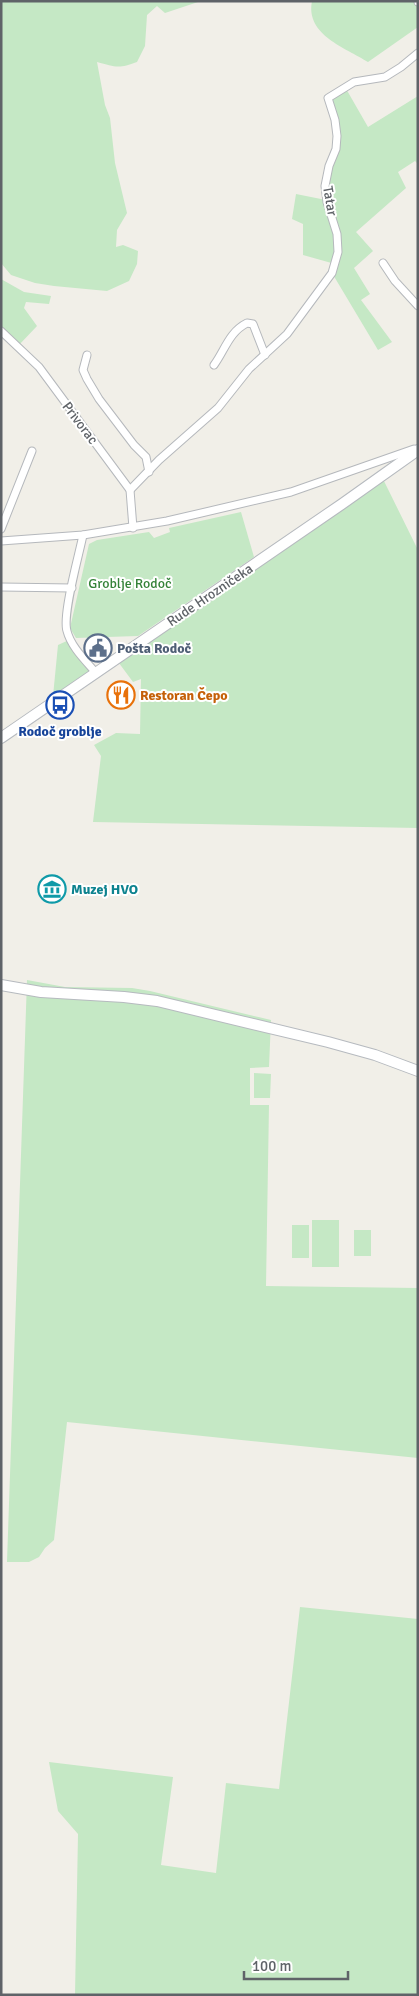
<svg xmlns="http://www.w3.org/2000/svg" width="419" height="1996" font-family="Signika,sans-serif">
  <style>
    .green { fill: #c5e8c5 }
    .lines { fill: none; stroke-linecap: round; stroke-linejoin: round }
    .street-casing { stroke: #b5b8bc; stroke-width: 9 }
    .secondary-casing { stroke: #b6babf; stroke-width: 12 }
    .street { stroke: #fff; stroke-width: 7 }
    .secondary { stroke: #fff; stroke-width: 10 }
    .labels { text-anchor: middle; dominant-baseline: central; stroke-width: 4; stroke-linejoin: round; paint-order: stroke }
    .street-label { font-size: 14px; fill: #5f6368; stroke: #fff }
    .park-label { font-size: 14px; fill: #348238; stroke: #fff }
    .service-label { font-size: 14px; font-weight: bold; fill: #4e5e75; stroke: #fff; text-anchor: start }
    .food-label { font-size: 14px; font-weight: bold; fill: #c56008; stroke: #fff; text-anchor: start }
    .transit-label { font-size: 14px; font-weight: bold; fill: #164399; stroke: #fff }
    .culture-label { font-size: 14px; font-weight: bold; fill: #0d838f; stroke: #fff; text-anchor: start }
  </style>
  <rect width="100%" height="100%" fill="#f1efe8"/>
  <g class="green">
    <path d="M1,1H201L165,13L157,6L147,15L145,46L137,62C119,69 115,67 97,62L105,105L110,118L115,163L127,213L117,230L116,247L123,245L138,251L137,264L129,281L107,291L54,286L35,283L11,275L1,263Z"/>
    <path d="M312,1H418V27L368,62C346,48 305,35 312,1Z"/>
    <path d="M345,87L368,127L418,96V164L415,161L398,172L406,188L356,232L373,251L354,268L370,294L361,300L392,342L378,350L332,273L335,264L303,255V224L292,219L296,194L326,200L325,186L337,136L328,98Z"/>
    <path d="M1,279L24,292L51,296L49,304L26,302L24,308L37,326L18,346L1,331Z"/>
    <path d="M382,477L418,550V828L93,822L101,756L94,745L116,733L140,734L141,679L133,682L116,659Z"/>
    <path d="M241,512L254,557L138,636L76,638L70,628L89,544L97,540L149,532L154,538L170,532L169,528Z"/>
    <path d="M71,639L96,673L58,699L53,696L58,645Z"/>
    <path d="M27,980L65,987L132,988L150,991L271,1020L269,1067L250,1068V1105H269L266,1286L418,1288V1458L67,1422L54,1540L45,1548L39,1557L29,1562H7Z"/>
    <path d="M254,1073L271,1074L270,1098H254Z"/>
    <rect x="312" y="1220" width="27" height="47"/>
    <rect x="292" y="1225" width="17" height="33"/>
    <rect x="354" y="1230" width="17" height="26"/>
    <path d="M300,1607L418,1619V1995H75L78,1834L58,1811L49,1762L173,1777L161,1865L216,1873L226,1783L279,1789Z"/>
  </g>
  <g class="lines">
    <g class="street-casing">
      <g id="street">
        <path d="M418,1V2"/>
        <path d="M383,263L395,281L418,306"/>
        <path d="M1,331L39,367L130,490L133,528"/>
        <path d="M87,355L83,370L87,379L99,399L134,445L146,457L149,472"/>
        <path d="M214,365C225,350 229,332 247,323L253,324L265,355"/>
        <path d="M130,490L159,460L218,408L249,369L287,334L332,273L338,252L337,234L327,202L325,186L329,166L336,149L337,136L335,120L328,98L354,82L385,77L401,67L418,53"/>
        <path d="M1,529L32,451"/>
        <path d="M83,535C79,555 62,615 67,631C71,647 86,661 96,673"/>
        <path d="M1,541L83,535L167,521L291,492L414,449"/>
        <path d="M1,587L72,588"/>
      </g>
    </g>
    <g class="secondary-casing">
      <g id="secondary">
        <path d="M1,738L342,504L418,450"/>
        <path d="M1,985L41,992L124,997L157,1001L328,1042L375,1055L418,1071"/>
      </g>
    </g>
    <use href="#street" class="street"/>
    <use href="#secondary" class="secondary"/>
  </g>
  <defs>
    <g id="civic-ring" transform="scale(1.4375)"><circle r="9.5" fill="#fff" stroke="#5c6f8a" stroke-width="1.5"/><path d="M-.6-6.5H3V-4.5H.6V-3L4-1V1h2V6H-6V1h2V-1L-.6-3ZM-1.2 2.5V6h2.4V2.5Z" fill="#5c6f8a"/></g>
    <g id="restaurant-ring" transform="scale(1.4375)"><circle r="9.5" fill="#fff" stroke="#e8710a" stroke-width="1.5"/><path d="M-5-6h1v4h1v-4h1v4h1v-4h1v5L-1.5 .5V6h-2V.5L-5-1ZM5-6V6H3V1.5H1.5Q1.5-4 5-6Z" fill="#e8710a"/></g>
    <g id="bus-ring" transform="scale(1.4375)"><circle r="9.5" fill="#fff" stroke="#1a4fb4" stroke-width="1.5"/><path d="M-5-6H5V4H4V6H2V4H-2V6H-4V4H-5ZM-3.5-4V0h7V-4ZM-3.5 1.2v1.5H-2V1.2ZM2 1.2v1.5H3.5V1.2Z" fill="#1a4fb4"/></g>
    <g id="museum-ring" transform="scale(1.4375)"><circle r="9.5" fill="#fff" stroke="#0f9aa8" stroke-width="1.5"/><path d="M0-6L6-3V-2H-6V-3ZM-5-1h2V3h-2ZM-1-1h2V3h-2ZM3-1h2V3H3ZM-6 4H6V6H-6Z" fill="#0f9aa8"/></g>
  </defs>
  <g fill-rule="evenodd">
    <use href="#civic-ring" x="98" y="648"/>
    <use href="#restaurant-ring" x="121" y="695"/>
    <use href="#bus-ring" x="60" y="705"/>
    <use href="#museum-ring" x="52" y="889"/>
  </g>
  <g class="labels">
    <g class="street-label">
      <text transform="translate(330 201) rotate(80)">Tatar</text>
      <text transform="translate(80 423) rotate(53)">Privorac</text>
      <text transform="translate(210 595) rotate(-34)">Rude Hrozničeka</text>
    </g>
    <g class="park-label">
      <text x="130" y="583">Groblje Rodoč</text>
    </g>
    <g class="service-label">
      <text x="117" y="648">Pošta Rodoč</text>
    </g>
    <g class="food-label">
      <text x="140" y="695">Restoran Čepo</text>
    </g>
    <g class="transit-label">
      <text x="60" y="731">Rodoč groblje</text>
    </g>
    <g class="culture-label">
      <text x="71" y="889">Muzej HVO</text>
    </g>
  </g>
  <rect width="419" height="1996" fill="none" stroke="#5f6368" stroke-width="5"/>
  <path d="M244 1971v8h104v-8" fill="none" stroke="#5f6368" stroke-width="2.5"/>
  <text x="252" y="1971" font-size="15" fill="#5f6368" stroke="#ffffff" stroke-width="4" paint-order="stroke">100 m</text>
</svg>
